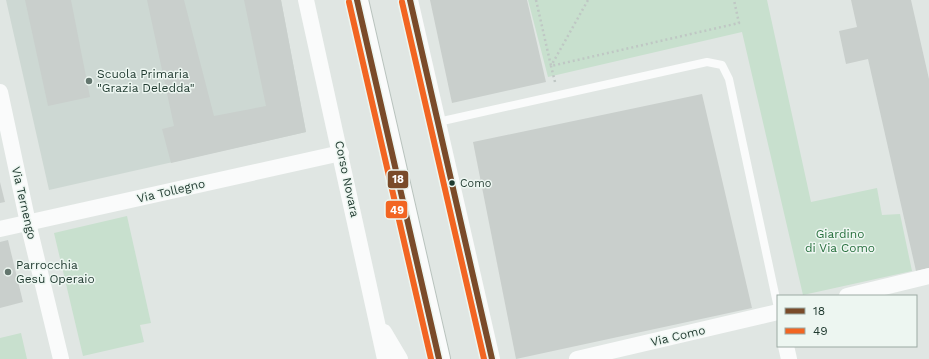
<svg xmlns="http://www.w3.org/2000/svg" width="929" height="359" font-family="'Work Sans',sans-serif">
  <style>
    .built { fill: #cdd8d3 }
    .green { fill: #c8e0ce }
    .building { fill: #c9cfcc }
    .lines { fill: none; stroke-linecap: round; stroke-linejoin: round }
    .secondary-casing { stroke: #b9c3be; stroke-width: 24 }
    .path { stroke: #bfc7c4; stroke-width: 2.5; stroke-dasharray: 2 3; stroke-linecap: butt }
    .service { stroke: #fafbfb; stroke-width: 8 }
    .minor { stroke: #fafbfb; stroke-width: 16 }
    .secondary { stroke: #fafbfb; stroke-width: 22 }
    .bus-1-casing { stroke: #edf6f1; stroke-width: 9 }
    .bus-2-casing { stroke: #edf6f1; stroke-width: 9 }
    .bus-1 { stroke: #7a4b2a; stroke-width: 6 }
    .bus-2 { stroke: #f26522; stroke-width: 6 }
    .poi-dot { fill: #63766e; stroke: #edf6f1; stroke-width: 1.5 }
    .bus-dot { fill: #1f392f; stroke: #edf6f1; stroke-width: 1.5 }
    .labels { text-anchor: middle; dominant-baseline: central; stroke-width: 3; stroke-linejoin: round; paint-order: stroke }
    .bus-label { font-size: 11px; fill: #1f392f; stroke: #edf6f1; text-anchor: start }
    .poi-label { font-size: 12px; fill: #1f392f; stroke: #edf6f1; text-anchor: start }
    .street-label { font-size: 12px; fill: #1f392f; stroke: #edf6f1 }
    .park-label { font-size: 12px; fill: #28703e; stroke: #edf6f1 }
    .line-badge { stroke: #edf6f1; stroke-width: 1.5 }
    .badge-label { font-size: 11px; text-anchor: middle; font-weight: bold; fill: #fff }
  </style>
  <rect width="100%" height="100%" fill="#e0e6e3"/>
  <path class="built" d="M6,0H281L306,132L49,190Z"/>
  <g class="green">
    <path d="M528,0H767L811,202L877,188L882,215L900,214L912,271L803,295L742,32L548,77Z"/>
    <path d="M127,216L151,323L140,325L144,342L83,356L54,233Z"/>
    <path d="M21,333L27,359H0V338Z"/>
  </g>
  <g class="building">
    <path d="M25,0H71L90,97L48,106Z"/>
    <path d="M147,0H184L214,116L266,106L244,0H281L306,132L171,163L162,129L174,126Z"/>
    <path d="M430,0H527L546,82L452,103Z"/>
    <path d="M851,0H911L929,79V268L916,271L868,59L846,64L839,31L857,27Z"/>
    <path d="M702,94L752,308L516,359L473,142Z"/>
    <path d="M0,182L5,202L0,203Z"/>
    <path d="M8,240L23,302L0,308V242Z"/>
  </g>
  <g class="lines">
    <g class="secondary-casing">
      <path id="secondary" d="M357,0L439,359"/>
    </g>
    <g class="path">
      <path d="M536,0L551,66L739,23L734,0"/>
      <path d="M555,82L551,66L588,0"/>
    </g>
    <path class="service" d="M438,122L707,62L722,65L729,79L778,308"/>
    <g class="minor">
      <path d="M306,0L385,359"/>
      <path d="M410,0L492,359"/>
      <path d="M0,92L28,223L61,359"/>
      <path d="M0,229L341,153"/>
      <path d="M847,296L929,276"/>
      <path d="M384,332L400,359"/>
      <path d="M786,346L789,359"/>
      <path d="M577,359L778,312"/>
    </g>
    <use href="#secondary" class="secondary"/>
    <g class="bus-1-casing">
      <g id="bus-1">
        <path d="M357,0L439,359"/>
        <path d="M410,0L492,359"/>
      </g>
    </g>
    <g class="bus-2-casing">
      <g id="bus-2">
        <path d="M349,2L431,359"/>
        <path d="M402,2L484,359"/>
      </g>
    </g>
    <use href="#bus-1" class="bus-1"/>
    <use href="#bus-2" class="bus-2"/>
  </g>
  <g class="poi-dot">
    <circle cx="89" cy="81" r="4"/>
    <circle cx="8" cy="272" r="4"/>
  </g>
  <circle class="bus-dot" cx="452" cy="183" r="3.5"/>
  <g class="labels">
    <g class="bus-label">
      <text x="460" y="183">Como</text>
    </g>
    <g class="poi-label">
      <text x="97" y="74">Scuola Primaria<tspan x="97" dy="14">"Grazia Deledda"</tspan></text>
      <text x="16" y="265">Parrocchia<tspan x="16" dy="14">Gesù Operaio</tspan></text>
    </g>
    <g class="street-label">
      <text transform="translate(347 179) rotate(78)">Corso Novara</text>
      <text transform="translate(171 191) rotate(-13)">Via Tollegno</text>
      <text transform="translate(24 203) rotate(77)">Via Ternengo</text>
      <text transform="translate(678 336) rotate(-13)">Via Como</text>
    </g>
    <g class="park-label">
      <text x="840" y="234">Giardino<tspan x="840" dy="14">di Via Como</tspan></text>
    </g>
  </g>
  <g class="line-badge">
    <rect x="387" y="170" width="22" height="19" rx="4" fill="#7a4b2a"/>
    <rect x="385" y="200" width="23" height="19" rx="4" fill="#f26522"/>
  </g>
  <g class="badge-label">
    <text x="398" y="183">18</text>
    <text x="397" y="214">49</text>
  </g>
  <rect x="777" y="295" width="140" height="52" fill="#edf6f1" stroke="#9baaa3"/>
  <rect x="785" y="308" width="20" height="6" fill="#7a4b2a" stroke="#9baaa3"/>
  <text x="813" y="315" font-size="12" fill="#1f392f">18</text>
  <rect x="785" y="328" width="20" height="6" fill="#f26522" stroke="#9baaa3"/>
  <text x="813" y="335" font-size="12" fill="#1f392f">49</text>
</svg>
